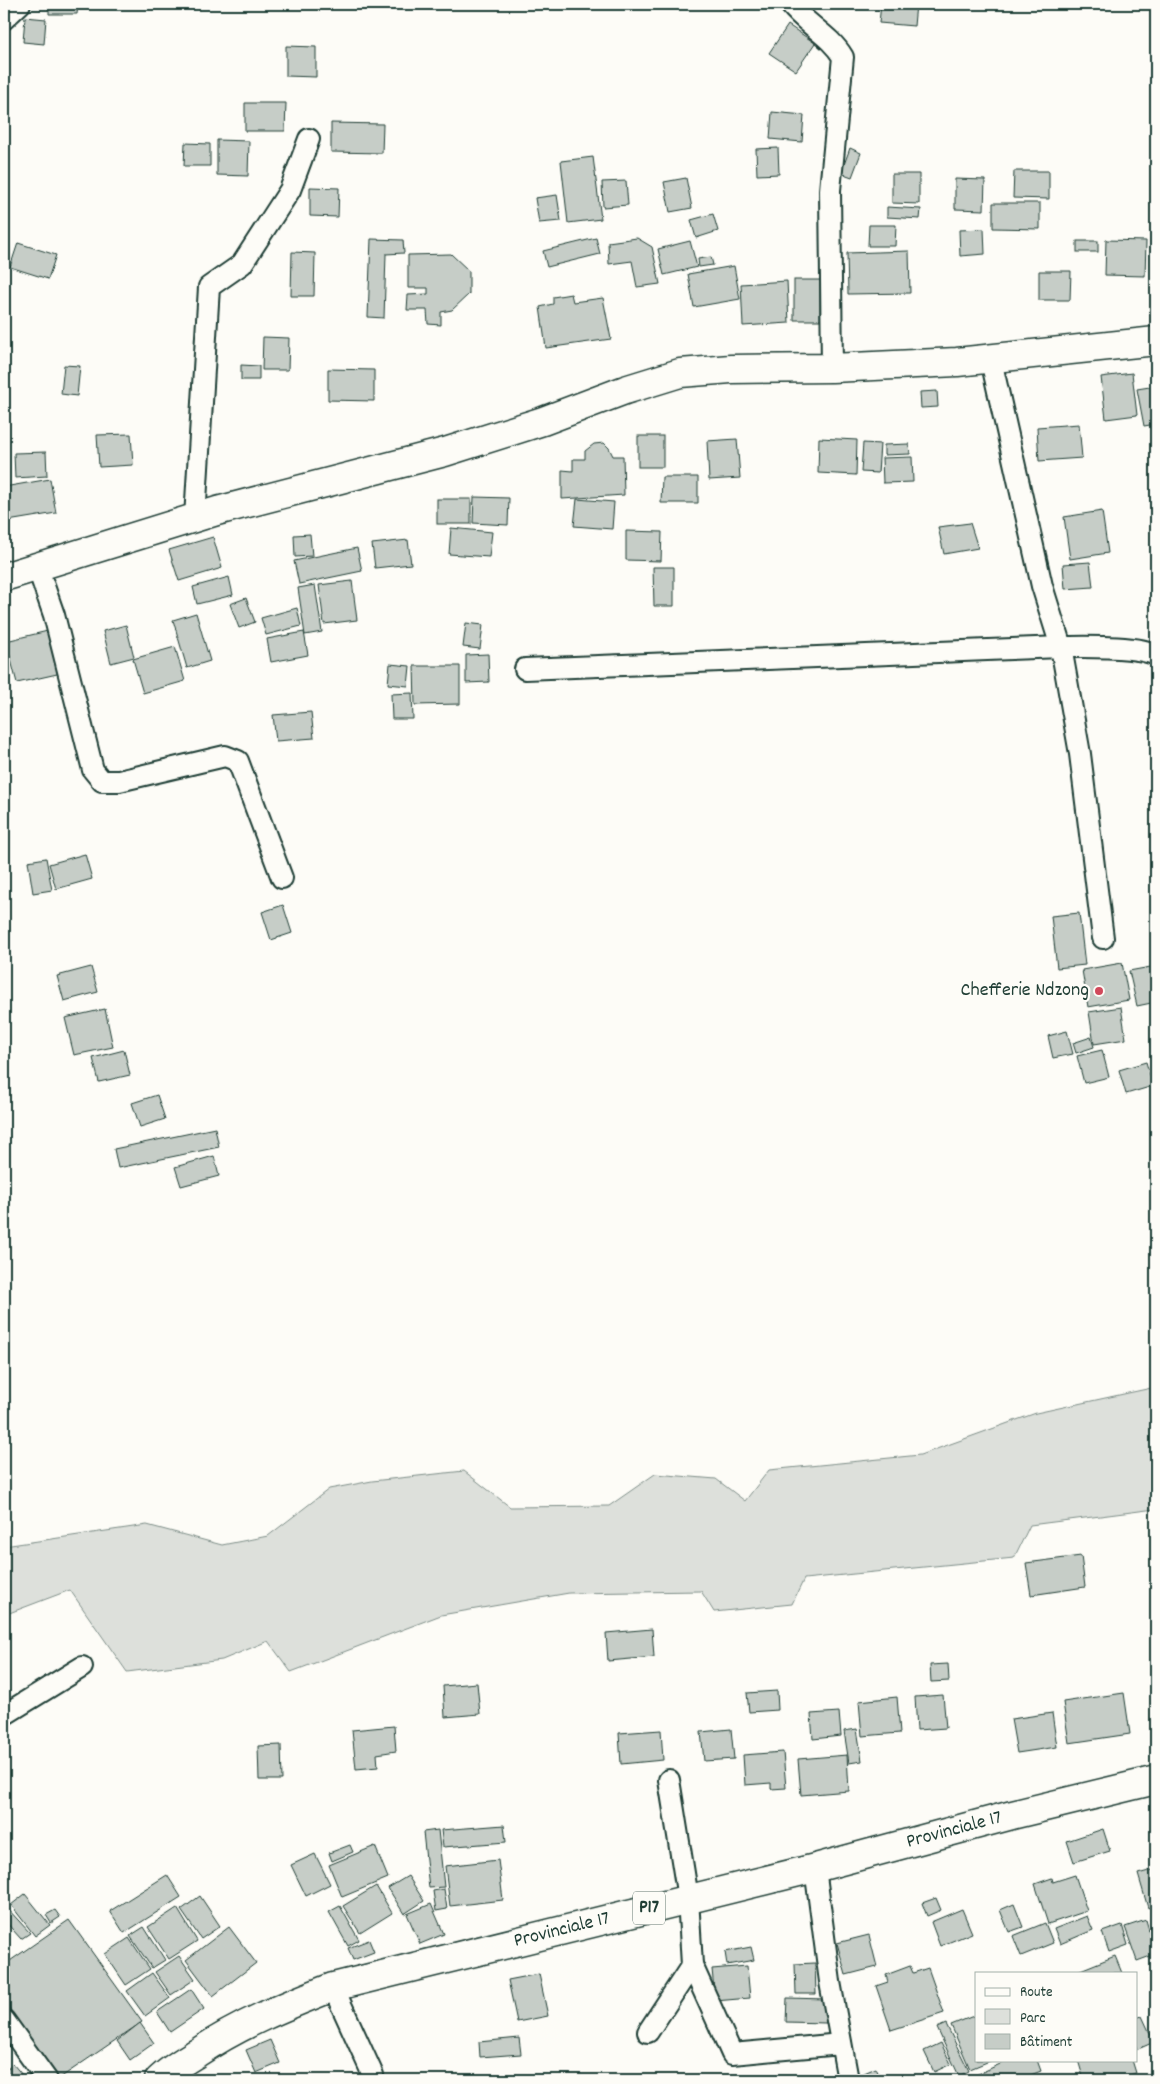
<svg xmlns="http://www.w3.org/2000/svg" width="1160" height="2084" font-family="Dekko,sans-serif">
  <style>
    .green { fill: #dde0db; stroke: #7e8e88 }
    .building { fill: #c6cdc7; stroke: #1f3d34 }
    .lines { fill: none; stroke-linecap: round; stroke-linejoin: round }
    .street-casing { stroke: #1f3d34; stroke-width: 24 }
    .secondary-casing { stroke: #1f3d34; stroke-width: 31 }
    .primary-casing { stroke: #1f3d34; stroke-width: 31 }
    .street { stroke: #fdfcf7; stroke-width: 20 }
    .secondary { stroke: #fdfcf7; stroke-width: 28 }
    .primary { stroke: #fdfcf7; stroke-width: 28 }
    .poi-dot { fill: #d1495b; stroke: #fdfcf7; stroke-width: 2 }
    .labels { text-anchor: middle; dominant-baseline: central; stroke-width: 4.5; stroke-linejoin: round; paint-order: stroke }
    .shield { fill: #fdfcf7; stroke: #62766e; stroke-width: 1 }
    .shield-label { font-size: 19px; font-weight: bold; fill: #1f3d34 }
    .poi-label { font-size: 20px; fill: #1f3d34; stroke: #fdfcf7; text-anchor: end }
    .street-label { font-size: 20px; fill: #1f3d34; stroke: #fdfcf7 }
  </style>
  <rect width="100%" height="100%" fill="#fdfcf7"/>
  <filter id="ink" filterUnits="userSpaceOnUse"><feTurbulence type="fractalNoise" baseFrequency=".02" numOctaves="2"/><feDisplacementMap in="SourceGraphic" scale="10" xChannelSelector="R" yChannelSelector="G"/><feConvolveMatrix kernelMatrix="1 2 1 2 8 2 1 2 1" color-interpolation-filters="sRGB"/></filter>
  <g filter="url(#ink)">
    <path class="green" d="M1156,1387V1550L1155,1509L1030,1525L1014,1558L804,1579L792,1604L714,1612L701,1591L569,1593L441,1615L291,1672L268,1641L222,1660L127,1672L70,1590L4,1615V1546L147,1525L222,1545L268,1536L329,1489L372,1481L464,1471L510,1507L609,1506L655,1474L716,1479L745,1501L769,1470L920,1455L1036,1413Z"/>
    <g class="building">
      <path d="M49,4H78L77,14H49Z"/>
      <path d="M881,4H916L914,26L879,23Z"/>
      <path d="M25,17L46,19L44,44L23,42Z"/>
      <path d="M788,25L815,43L796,71L769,53Z"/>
      <path d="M286,46L316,47V77L286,76Z"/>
      <path d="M245,103H286L285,131H245Z"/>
      <path d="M772,112L804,115L802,142L770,139Z"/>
      <path d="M331,123L383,124L382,153L331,152Z"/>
      <path d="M217,140L249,141L248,176L217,175Z"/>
      <path d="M185,143L210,144V166H184Z"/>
      <path d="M778,148L779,174L757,175L756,149Z"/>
      <path d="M850,148L861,153L852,177L841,173Z"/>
      <path d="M593,157L601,219L568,223L561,161Z"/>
      <path d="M1014,171H1049V199L1013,198Z"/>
      <path d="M892,174H919V204L892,203Z"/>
      <path d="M686,178L692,208L670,212L664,182Z"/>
      <path d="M955,179L985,180L984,210L955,209Z"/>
      <path d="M626,181L628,205L603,207L602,182Z"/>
      <path d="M310,187L339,188L338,217L310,216Z"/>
      <path d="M557,195L561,221L539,223L535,198Z"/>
      <path d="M993,203H1040V229L993,228Z"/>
      <path d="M887,207L921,209L920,219L887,217Z"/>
      <path d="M713,214L718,231L696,238L691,220Z"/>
      <path d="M869,225H896L895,246H868Z"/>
      <path d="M984,229L985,254L960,256L959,230Z"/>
      <path d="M596,238L600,254L547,267L543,251Z"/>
      <path d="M637,238L652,247L660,284L637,287L632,261L609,264L608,242Z"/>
      <path d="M371,239L403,240L404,253L386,254L384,318L368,317Z"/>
      <path d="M1106,240L1146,241L1145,276L1105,275Z"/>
      <path d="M690,241L697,267L664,275L658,249Z"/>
      <rect x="1077" y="241" width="21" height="11"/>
      <path d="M18,243L56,255L48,279L10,267Z"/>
      <path d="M909,251L910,293L848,294L847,253Z"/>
      <path d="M292,252L315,253L314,296H291Z"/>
      <path d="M451,254L469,271V294L452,310L441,312V325L428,324L427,310H407L408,295L428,294V288H408V255Z"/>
      <path d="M711,257L713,265L699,267L698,259Z"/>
      <path d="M734,266L740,299L694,307L688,274Z"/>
      <path d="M1039,271H1071L1070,300H1039Z"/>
      <rect x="794" y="280" width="26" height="40"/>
      <path d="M787,281L789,323L743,326L741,284Z"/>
      <path d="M571,294L573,302L603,298L611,339L546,348L540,307L553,304V297Z"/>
      <path d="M263,337L289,338L288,370H262Z"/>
      <path d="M64,365L80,366L77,396L61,394Z"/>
      <path d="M241,365L259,366V380H241Z"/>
      <path d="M328,369L374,370V401L328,400Z"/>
      <path d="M1132,373L1137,415L1106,419L1101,377Z"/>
      <path d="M1156,386V424L1144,426L1137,389Z"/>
      <path d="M937,391L938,407L921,408L920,392Z"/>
      <path d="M1079,424L1082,458L1039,461L1037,427Z"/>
      <path d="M131,434L133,465L99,467L97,435Z"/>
      <rect x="638" y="436" width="25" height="31"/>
      <path d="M819,438L857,440L856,475L818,473Z"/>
      <path d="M737,439L740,478L709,480L707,441Z"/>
      <path d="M604,443L609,448L613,456H623L624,495L562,499V470L573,471V459H585V451L594,444Z"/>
      <path d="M863,443L880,444L878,473L861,472Z"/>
      <path d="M909,444L910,454L884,455V445Z"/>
      <path d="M46,452L47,476L15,478L14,453Z"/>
      <path d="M912,457L913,482L883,483L882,458Z"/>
      <path d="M662,477H698V503H661Z"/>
      <path d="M50,479L56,513L8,521L4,487Z"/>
      <path d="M474,497L509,498L508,525L473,523Z"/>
      <rect x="437" y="499" width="34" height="25"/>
      <path d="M577,499L614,502L612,529L574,526Z"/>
      <path d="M1102,511L1108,553L1070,559L1064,517Z"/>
      <path d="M970,523L978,548L944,554L938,527Z"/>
      <path d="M451,528L492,532L489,557L449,554Z"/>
      <path d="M626,531L662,532L661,561L626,560Z"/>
      <path d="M310,534L312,556L295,557L294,535Z"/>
      <path d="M213,537L222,568L179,581L169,550Z"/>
      <path d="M408,540L411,564L375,568L372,544Z"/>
      <path d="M357,548L362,571L299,584L294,561Z"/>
      <path d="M1090,562L1093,587L1065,589L1063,564Z"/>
      <path d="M653,567H674V606H654Z"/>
      <path d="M229,577L233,595L197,604L193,587Z"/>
      <path d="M352,581L357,620L324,624L319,585Z"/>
      <path d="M315,585L322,632L305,635L298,588Z"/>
      <path d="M246,598L255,622L239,628L230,604Z"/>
      <path d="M297,608L301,626L266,635L261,618Z"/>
      <path d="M196,613L210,661L187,668L173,620Z"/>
      <path d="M466,623L483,625L480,649L463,647Z"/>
      <path d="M126,625L134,657L111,663L103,631Z"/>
      <path d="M56,629L66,672L17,683L6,641Z"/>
      <path d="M304,632L308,655L271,662L267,639Z"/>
      <path d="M175,647L185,681L143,693L133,659Z"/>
      <path d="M488,654L489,682L466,683V655Z"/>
      <path d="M4,659L10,687L4,688Z"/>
      <path d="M390,664L410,666L408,686L388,684Z"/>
      <path d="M414,666H460V704L415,705Z"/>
      <path d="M412,693L413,719H392L391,694Z"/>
      <path d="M311,712L314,738L276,741L273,715Z"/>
      <path d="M85,854L92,879L56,889L49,864Z"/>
      <path d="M46,858L52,890L33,893L28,861Z"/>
      <path d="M283,905L292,933L271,940L262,912Z"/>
      <path d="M1079,913L1085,965L1057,968L1051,916Z"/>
      <path d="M1122,963L1129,1000L1088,1007L1082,970Z"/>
      <path d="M1156,966V1002L1137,1006L1129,971Z"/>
      <path d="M91,967L98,992L64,1001L57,976Z"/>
      <path d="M1121,1007L1126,1039L1094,1044L1089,1012Z"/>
      <path d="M105,1009L113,1047L74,1055L65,1018Z"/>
      <path d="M1067,1031L1073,1054L1053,1058L1048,1036Z"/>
      <path d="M1091,1037L1094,1047L1076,1053L1073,1043Z"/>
      <path d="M1156,1042V1057L1152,1058L1150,1043Z"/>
      <path d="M124,1050L130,1075L99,1082L93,1058Z"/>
      <path d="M1102,1050L1109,1077L1084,1083L1077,1056Z"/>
      <path d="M1146,1062L1153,1086L1126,1094L1119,1070Z"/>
      <path d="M157,1095L165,1119L140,1127L132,1103Z"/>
      <path d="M215,1128L219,1147L118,1168L114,1149Z"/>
      <path d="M214,1156L219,1176L181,1186L175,1167Z"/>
      <path d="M1081,1556L1085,1587L1031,1595L1026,1563Z"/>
      <path d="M652,1629L654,1657L608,1661L606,1633Z"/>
      <path d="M948,1664L949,1681L931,1682L930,1665Z"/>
      <path d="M477,1683L480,1714L445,1717L443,1686Z"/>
      <path d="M777,1691L778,1710L749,1712L747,1693Z"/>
      <path d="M1124,1693L1130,1734L1069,1743L1063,1702Z"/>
      <path d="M943,1695L946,1728L917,1730L915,1697Z"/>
      <path d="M897,1697L900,1733L862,1736L859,1701Z"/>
      <path d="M839,1712L841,1736L813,1739L811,1714Z"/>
      <path d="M1052,1713L1057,1747L1017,1753L1011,1719Z"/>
      <path d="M394,1726L396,1751L377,1754L378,1767L356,1769L352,1730Z"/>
      <path d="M731,1729L734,1759L704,1761L701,1732Z"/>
      <path d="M857,1729L862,1761L849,1763L844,1731Z"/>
      <path d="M661,1730L663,1760L621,1764L619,1733Z"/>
      <path d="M281,1745L282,1780H259L258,1746Z"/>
      <path d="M783,1752L786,1788L771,1789V1783L745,1785L743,1755Z"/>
      <path d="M847,1755L849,1791L801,1795L798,1759Z"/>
      <path d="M504,1825L506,1842L443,1847L441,1830Z"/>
      <path d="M1103,1829L1110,1851L1074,1862L1067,1841Z"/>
      <path d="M438,1830L444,1887L429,1888L423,1832Z"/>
      <path d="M350,1845L353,1852L332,1861L329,1853Z"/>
      <path d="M375,1846L388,1878L342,1897L329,1865Z"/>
      <path d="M315,1854L330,1884L306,1896L291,1865Z"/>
      <path d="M498,1860L503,1900L450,1906L445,1866Z"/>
      <path d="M1156,1869V1905L1148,1908L1138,1874Z"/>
      <path d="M167,1875L181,1897L124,1933L110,1911Z"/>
      <path d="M1075,1875L1087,1911L1048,1924L1035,1884L1052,1878L1053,1882Z"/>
      <path d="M408,1876L424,1901L404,1914L388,1888Z"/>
      <path d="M376,1886L392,1913L360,1933L343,1906Z"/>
      <path d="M444,1889L447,1909L436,1911L433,1891Z"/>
      <path d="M25,1894L50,1925L35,1936L11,1905Z"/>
      <path d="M200,1896L220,1926L201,1939L181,1910Z"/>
      <path d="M936,1898L941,1910L927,1916L922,1903Z"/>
      <path d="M431,1904L444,1934L420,1944L407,1914Z"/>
      <path d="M1014,1904L1023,1927L1009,1932L1000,1910Z"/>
      <path d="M340,1906L359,1940L348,1946L329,1912Z"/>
      <path d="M7,1908L30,1933L21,1939L4,1920V1911Z"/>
      <path d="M177,1908L197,1941L169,1959L148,1927Z"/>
      <path d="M962,1909L972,1933L940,1946L931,1922Z"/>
      <path d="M55,1910L60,1917L51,1923L46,1915Z"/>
      <path d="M1087,1916L1093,1930L1060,1944L1054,1929Z"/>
      <path d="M1156,1917V1937L1150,1919Z"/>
      <path d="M69,1920L142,2022L57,2080L4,2005V1965Z"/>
      <path d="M1146,1920L1156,1954L1137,1961L1125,1927Z"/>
      <path d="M1045,1923L1053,1943L1021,1956L1013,1936Z"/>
      <path d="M1122,1925L1128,1945L1109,1952L1102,1932Z"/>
      <path d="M144,1927L165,1960L152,1968L130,1936Z"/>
      <path d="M229,1927L256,1963L213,1996L186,1960Z"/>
      <path d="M869,1935L877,1967L846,1975L837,1943Z"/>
      <path d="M129,1938L150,1969L126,1985L105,1954Z"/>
      <path d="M369,1940L374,1952L353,1960L348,1948Z"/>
      <path d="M751,1947L754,1960L727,1965L725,1952Z"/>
      <path d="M179,1956L195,1979L171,1995L155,1972Z"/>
      <path d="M1115,1956L1122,1973H1073Z"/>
      <path d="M815,1963L816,1994H796L795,1964Z"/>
      <path d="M747,1966L750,1998L715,2001L712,1969Z"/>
      <path d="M910,1966L913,1973L928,1968L944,2013L891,2030L876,1986L888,1982L886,1975Z"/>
      <path d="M152,1973L170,1998L145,2016L127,1991Z"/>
      <path d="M539,1974L548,2016L517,2022L508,1980Z"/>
      <path d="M191,1989L204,2009L170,2032L157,2012Z"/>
      <path d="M787,1998L826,1999V2023L786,2022Z"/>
      <path d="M976,2015V2060H992L970,2069L951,2025Z"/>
      <path d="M1142,2016L1154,2042L1136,2050V2018Z"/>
      <path d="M140,2023L154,2043L130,2060L117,2041Z"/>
      <path d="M946,2024L969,2071L959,2076L937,2028Z"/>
      <path d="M519,2038L521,2054L480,2057L479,2042Z"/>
      <path d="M270,2040L280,2063L256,2073L246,2050Z"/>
      <path d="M941,2043L951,2064L934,2072L924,2051Z"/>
      <path d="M1009,2060H1037L1041,2071L1018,2080H965Z"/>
      <path d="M1078,2060H1132L1136,2073L1113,2080H1084Z"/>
      <path d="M13,2064L23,2076L17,2080H4V2072Z"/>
      <path d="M876,2068L881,2080H854L852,2078Z"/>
    </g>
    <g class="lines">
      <g class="street-casing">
        <g id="street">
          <path d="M790,4C805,24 830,35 843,57L830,190L832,368"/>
          <path d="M4,19L20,4"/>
          <path d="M991,360L1042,586L1061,647C1084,647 1137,645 1156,655"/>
          <path d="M195,518L209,287L242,264L290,190L309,139"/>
          <path d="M37,566L54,615L93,770L102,781H119L225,756L238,761L282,878"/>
          <path d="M525,669L1061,647L1080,754L1103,938"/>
          <path d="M4,1715L82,1667"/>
          <path d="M815,1868L830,1982L848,2080"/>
          <path d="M692,1965L732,2054L841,2044"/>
          <path d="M333,1987L373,2075"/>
          <path d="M4,2020L47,2080"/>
          <path d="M648,2032L692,1965L688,1898L669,1780"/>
        </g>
      </g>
      <g class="secondary-casing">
        <path id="secondary" d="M4,577L217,511L445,452L543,421L625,390L680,373L731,369L832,368L957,362L1156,341"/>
      </g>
      <g class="primary-casing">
        <g id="primary">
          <path id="s1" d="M159,2080C170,2069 184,2061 197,2053C240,2024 285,2006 333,1987L815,1868L1012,1815L1156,1780"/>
        </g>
      </g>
      <use href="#street" class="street"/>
      <use href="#secondary" class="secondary"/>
      <use href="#primary" class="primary"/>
    </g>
  </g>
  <circle class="poi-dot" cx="1099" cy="991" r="5"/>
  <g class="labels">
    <rect class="shield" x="633" y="1891.5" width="32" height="33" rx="4"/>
    <g class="shield-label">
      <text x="649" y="1908">P17</text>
    </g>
    <g class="poi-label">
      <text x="1089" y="991">Chefferie Ndzong</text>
    </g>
    <g class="street-label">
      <text stroke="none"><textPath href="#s1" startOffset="839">Provinciale 17</textPath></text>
      <text stroke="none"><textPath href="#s1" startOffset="434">Provinciale 17</textPath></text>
    </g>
  </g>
  <rect width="1160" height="2084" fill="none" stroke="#fdfcf7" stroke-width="20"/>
  <rect x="10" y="10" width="1140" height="2064" fill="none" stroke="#1f3d34" stroke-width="2" filter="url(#ink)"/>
  <rect x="975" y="1972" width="162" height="90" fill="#fdfcf7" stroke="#a4b0a9"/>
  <rect x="985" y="1988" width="25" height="8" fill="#fdfcf7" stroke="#a4b0a9"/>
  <text x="1020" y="1996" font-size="15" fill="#1f3d34">Route</text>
  <rect x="985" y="2009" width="25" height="15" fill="#dde0db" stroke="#a4b0a9"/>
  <text x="1020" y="2022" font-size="15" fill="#1f3d34">Parc</text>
  <rect x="985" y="2034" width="25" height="15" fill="#c6cdc7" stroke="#a4b0a9"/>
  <text x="1020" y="2046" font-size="15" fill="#1f3d34">Bâtiment</text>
</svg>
